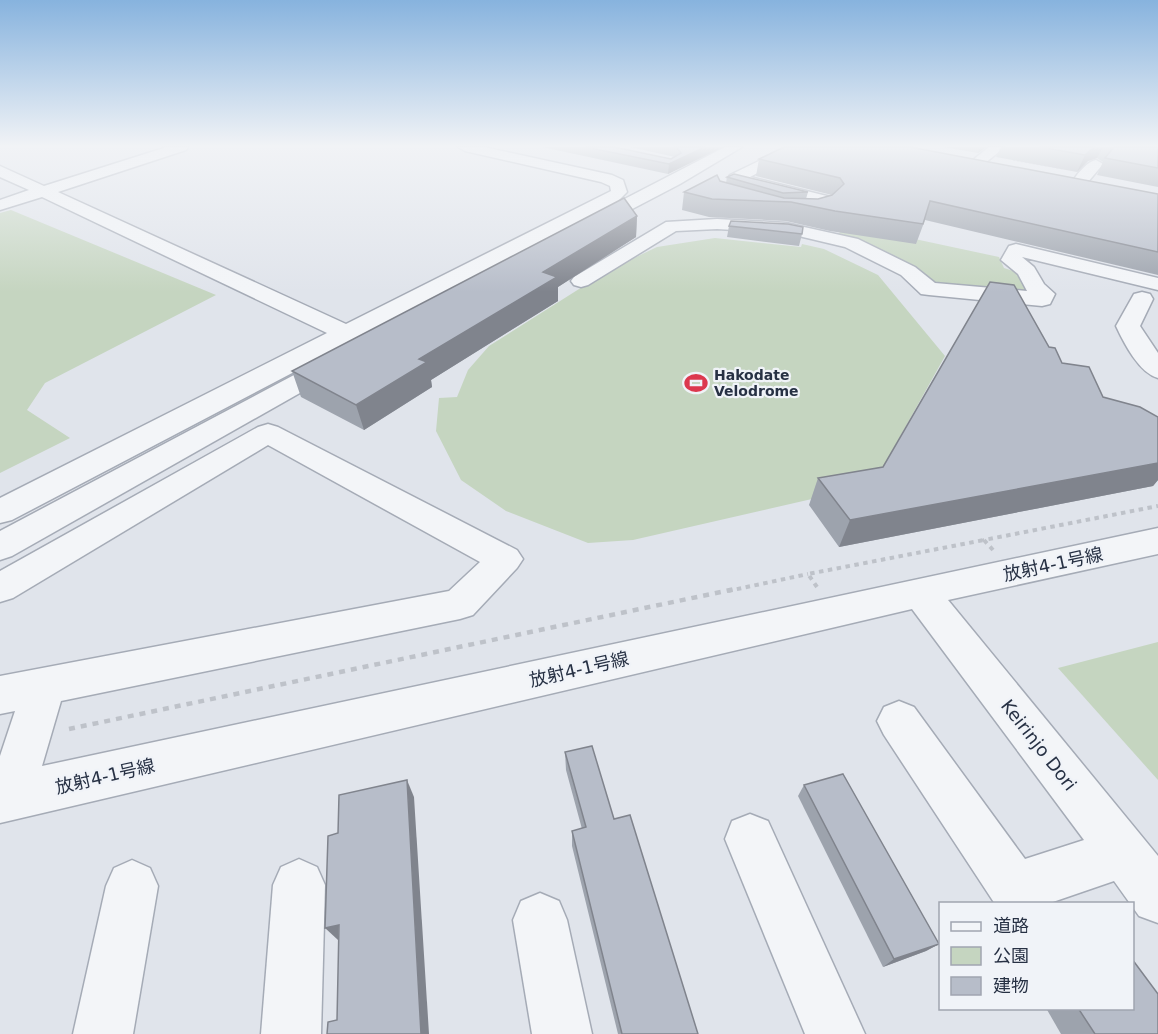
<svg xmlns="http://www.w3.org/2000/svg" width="1158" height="1034" font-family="'DejaVu Sans','Noto Sans JP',sans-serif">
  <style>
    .green { fill: #c5d5c0 }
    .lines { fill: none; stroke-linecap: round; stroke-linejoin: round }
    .minor-casing { stroke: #a5abb6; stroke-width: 3 }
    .path-far2 { stroke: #bec2c9; stroke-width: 1.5; stroke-dasharray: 2 2; stroke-linecap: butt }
    .path-far1 { stroke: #bec2c9; stroke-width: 4; stroke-dasharray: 4.5 4.5; stroke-linecap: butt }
    .path { stroke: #bec2c9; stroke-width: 4.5; stroke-dasharray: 6 6; stroke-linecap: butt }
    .minor { fill: #f3f5f8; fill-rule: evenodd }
    .wall { fill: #9da3ad }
    .shaded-wall { fill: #80848d }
    .building { fill: #b7bdc9; stroke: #80848d; stroke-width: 1.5 }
    .labels { text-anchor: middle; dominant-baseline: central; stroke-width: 4.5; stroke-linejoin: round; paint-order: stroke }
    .far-poi-label { font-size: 14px; font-weight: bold; fill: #273144; stroke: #f0f3f8; text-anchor: start }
    .near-street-label { font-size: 18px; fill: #273144; stroke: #f0f3f8 }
  </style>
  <rect width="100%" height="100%" fill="#e0e4eb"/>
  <g class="green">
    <path d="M11,210L216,295L45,383L27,410L70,438L0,473V213Z"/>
    <path d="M842,227L882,232L999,257L1004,268L1020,273L1028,293L928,283L838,236Z"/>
    <path d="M715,238L801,247L802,244L824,249L878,275L945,356L873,485L633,540L588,543L506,511L461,480L436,431L439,398L457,397L468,370L489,346L609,270L657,247Z"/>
    <path d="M1158,642V780L1058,668Z"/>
  </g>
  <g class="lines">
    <g class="minor-casing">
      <g id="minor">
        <path d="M167,147H188L186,150L58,192L346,324L611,191L610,186L601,182L465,151L458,147H484L612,175L623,180L627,192L616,203L12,520L0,523V498L327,333L42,197L0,210V200L29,190L0,177V166L44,186Z"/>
        <path d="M725,147H742L680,184L594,229H582L579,225L582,221Z"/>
        <path d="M788,147H806L750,177L835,198L837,202L825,214L792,215L789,211L792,207L816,204L730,181L728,178L730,175Z"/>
        <path d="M989,147H1005L985,163H975L973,160Z"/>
        <path d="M1096,160L1103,164L1088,182H1076L1074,179C1079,172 1087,162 1096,160Z"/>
        <path d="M717,219L786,223L858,239L915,267L935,283L1027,291L1018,274L1001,260L1009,246L1016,244L1158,278V290L1022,257L1034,267L1044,284L1055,294L1050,304L1042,306L929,295L921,294L901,275L845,247L786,233L717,229L676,231L588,285L581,287L574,285L571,281L574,277L666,222Z"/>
        <path d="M1142,292L1150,294L1153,299L1140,326L1158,353V378C1139,373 1124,343 1116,326L1134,294Z"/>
        <path d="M335,355L344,358L348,363L344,368L12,556L0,560V531L326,358Z"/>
        <path d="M268,424L278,427L517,550L523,559L517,568L473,615L460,619L61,701L42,766L1158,528V554L948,600L1158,856V923L1139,916L1114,881L1047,904H995L884,735L877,721L884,707L899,701L914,707L1025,859L1084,840L912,609L0,823V756L15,711L0,714V676L449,591L480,562L268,445L13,598L0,602V571L258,427Z"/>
        <path d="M750,814L768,821L865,1034H805L725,839L732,821Z"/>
        <path d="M299,859L317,867L325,885L321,1034H261L273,885L281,867Z"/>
        <path d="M132,860L150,868L158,886L133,1034H73L106,886L114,868Z"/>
        <path d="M540,893L559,901L567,920L592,1034H532L513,920L521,901Z"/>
      </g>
    </g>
    <path class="path-far2" d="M1013,160L1064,169"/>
    <g class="path-far1">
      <path d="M993,550L984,540L1158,506"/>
      <path d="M817,587L808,574L984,540"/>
      <path d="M728,591L808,574"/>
    </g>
    <path class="path" d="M69,729L735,589"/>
    <use href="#minor" class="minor"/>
  </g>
  <g class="wall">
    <path d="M542,147H614L671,159L675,157L630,147H723L668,174Z"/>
    <path d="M943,147H986L978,153Z"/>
    <path d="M1001,147H1158V187L1097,175L1103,162L1097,158L1088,161L1077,172L996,157Z"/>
    <path d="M759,159L1158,194V275L925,220L916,244L830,231L786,221L709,217L682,210L684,192L720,181L726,183L727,177L808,192L806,199H818L832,195L756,176Z"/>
    <path d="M637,216L636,237L558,287V301L431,380L432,387L364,430L301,397L292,371Z"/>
    <path d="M729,226L802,234L799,246L727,237Z"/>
    <path d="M1049,347L1062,363L1103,397L1158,417V480L1153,486L839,547L809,505L818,478L883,467Z"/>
    <path d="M565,752L614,819L698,1034H618L572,846V831L582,829L566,770Z"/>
    <path d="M804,785L939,944L926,951L883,967L798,796Z"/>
    <path d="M1046,1008H1132L1158,1034H1061Z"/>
  </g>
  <g class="shaded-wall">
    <path d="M705,147H723L668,174L669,164Z"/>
    <path d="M980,147H986L978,153Z"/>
    <path d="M1094,147H1103L1097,158L1088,161L1077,172L1085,155Z"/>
    <path d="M637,216L636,237L558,287V301L431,380L432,387L364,430L356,405L419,359L543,272Z"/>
    <path d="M1158,463V480L1153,486L839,547L850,520Z"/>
    <path d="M407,780L414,797L429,1034H421Z"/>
    <path d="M339,925L338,940L325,928Z"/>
    <path d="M939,944L926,951L883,967L894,959Z"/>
  </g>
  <g class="building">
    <path d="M585,147H614L671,159L681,153L677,148L674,147H705L669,164Z"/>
    <path d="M784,147H910L1158,194V252L930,201L923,224L835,211L791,202L712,199L684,192L717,175L720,181L784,198L818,199L832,195L844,184L840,178L759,159Z"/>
    <path d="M1040,147H1094L1085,155Z"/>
    <path d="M1114,147H1158V168L1105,158Z"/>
    <path d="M734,174L808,192L783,193L727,177Z"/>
    <path d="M624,198L637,216L543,272L557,277L419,359L427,362L356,405L292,371Z"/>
    <path d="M731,221L788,224L803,227L802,234L729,226Z"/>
    <path d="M990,282L1014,285L1049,347L1055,348L1062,363L1089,367L1103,397L1140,407L1158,417V463L850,520L818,478L883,467Z"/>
    <path d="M592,746L614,819L630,815L698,1034H622L572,831L586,827L565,752Z"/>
    <path d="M843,774L939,944L894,959L804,785Z"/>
    <path d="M407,780L421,1034H327L328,1022L337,1020L339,925L325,928L328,836L338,833L339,795Z"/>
    <path d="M1132,959L1158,994V1034H1095L1078,1008H1132Z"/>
  </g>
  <linearGradient id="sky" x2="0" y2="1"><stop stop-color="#87b3de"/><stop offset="0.5" stop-color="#f1f3f6"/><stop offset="1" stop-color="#f1f3f6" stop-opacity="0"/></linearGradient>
  <rect width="1158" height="292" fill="url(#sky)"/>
  <defs>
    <g id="stadium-bare" transform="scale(1.8)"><path d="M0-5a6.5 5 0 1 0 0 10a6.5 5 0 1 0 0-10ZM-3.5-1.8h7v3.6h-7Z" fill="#dc384e" stroke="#f0f3f8" stroke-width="2.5" paint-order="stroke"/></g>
  </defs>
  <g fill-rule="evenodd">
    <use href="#stadium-bare" x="696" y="383"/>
  </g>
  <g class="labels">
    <g class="far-poi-label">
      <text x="714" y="375">Hakodate<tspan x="714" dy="16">Velodrome</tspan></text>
    </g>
    <g class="near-street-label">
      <text transform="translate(1053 564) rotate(-12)">放射4-1号線</text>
      <text transform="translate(579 669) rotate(-13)">放射4-1号線</text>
      <text transform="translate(1039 745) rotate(52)">Keirinjo Dori</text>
      <text transform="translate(105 776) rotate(-13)">放射4-1号線</text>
    </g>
  </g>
  <rect x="939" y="902" width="195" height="108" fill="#f0f3f8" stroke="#a0a5b0" stroke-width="1.5"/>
  <rect x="951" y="922" width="30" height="9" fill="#f3f5f8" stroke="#a0a5b0" stroke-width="1.5"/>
  <text x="993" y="932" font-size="18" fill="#273144">道路</text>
  <rect x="951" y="947" width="30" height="18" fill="#c5d5c0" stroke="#a0a5b0" stroke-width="1.5"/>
  <text x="993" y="962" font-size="18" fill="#273144">公園</text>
  <rect x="951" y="977" width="30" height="18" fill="#b7bdc9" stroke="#a0a5b0" stroke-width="1.5"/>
  <text x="993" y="992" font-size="18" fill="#273144">建物</text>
</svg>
